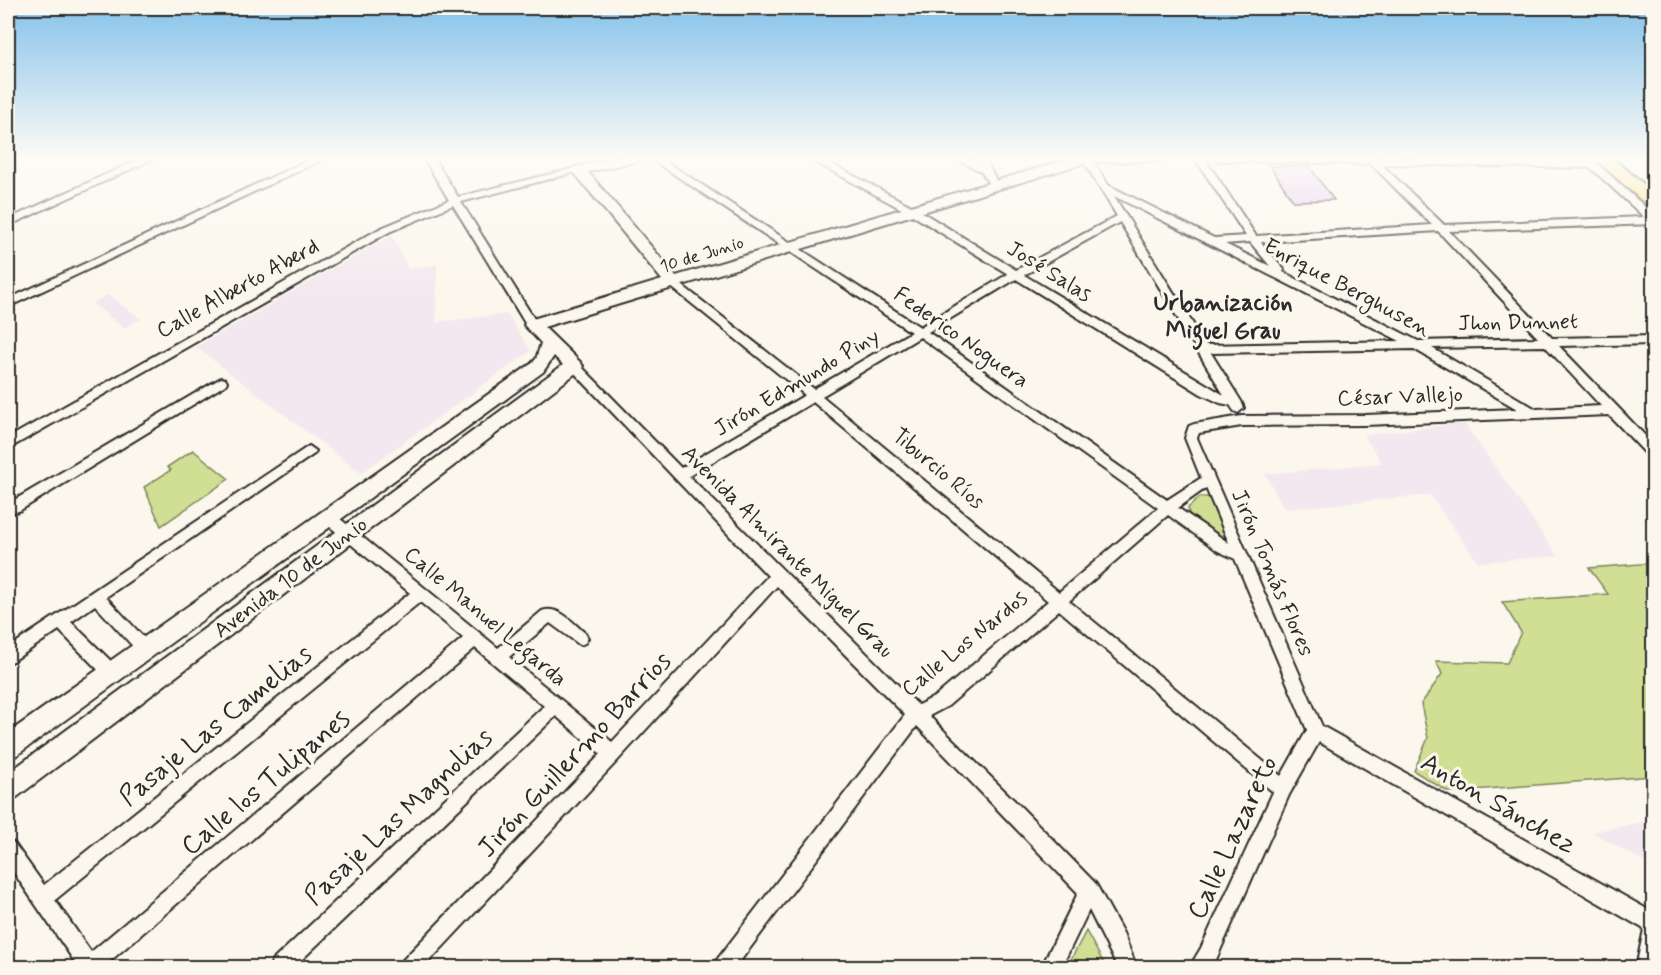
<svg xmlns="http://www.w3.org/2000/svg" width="1661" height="975" font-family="Mynerve,sans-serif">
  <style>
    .built { fill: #f3e8ef }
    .green { fill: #d0df93; stroke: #7e855f; stroke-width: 1.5 }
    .building { fill: #e1c6f5; stroke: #2b2b2b; stroke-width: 1.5 }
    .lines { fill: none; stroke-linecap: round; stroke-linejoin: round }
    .street-casing { stroke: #2b2b2b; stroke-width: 4 }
    .secondary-casing { stroke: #2b2b2b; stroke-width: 4 }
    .primary-casing { stroke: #2b2b2b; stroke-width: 5 }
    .street { fill: #fbf7ec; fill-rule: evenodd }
    .secondary { fill: #fbf7ec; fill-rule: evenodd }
    .primary { fill: #fae180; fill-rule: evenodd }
    .labels { text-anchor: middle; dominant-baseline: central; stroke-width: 6; stroke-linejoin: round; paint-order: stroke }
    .far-street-label { font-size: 18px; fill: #2b2b2b; stroke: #fbf7ec }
    .street-label { font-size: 22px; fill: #2b2b2b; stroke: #fbf7ec }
    .neighbourhood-label { font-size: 24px; font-weight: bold; fill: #2b2b2b; stroke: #fbf7ec }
    .near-street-label { font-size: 27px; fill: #2b2b2b; stroke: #fbf7ec }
  </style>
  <rect width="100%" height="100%" fill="#fbf7ec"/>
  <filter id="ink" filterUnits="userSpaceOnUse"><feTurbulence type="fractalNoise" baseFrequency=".0167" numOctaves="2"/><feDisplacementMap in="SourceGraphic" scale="12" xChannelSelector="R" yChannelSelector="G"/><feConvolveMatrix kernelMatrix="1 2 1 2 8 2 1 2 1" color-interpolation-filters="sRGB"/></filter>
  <g filter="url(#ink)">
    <g class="built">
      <path d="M392,235L408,269L437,264L436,322L507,314L531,351L361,473L196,347Z"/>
      <path d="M108,295L141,319L124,328L92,303Z"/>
      <path d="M1464,423L1558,556L1478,562L1430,495L1285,509L1265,474L1382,463L1364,435Z"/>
      <path d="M1653,820V867L1592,832Z"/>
    </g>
    <g class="green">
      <path d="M193,450L229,479L161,526L144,487L171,470L167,467Z"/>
      <path d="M1200,497H1210L1225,536H1218L1189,514L1188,508Z"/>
      <path d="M1653,563V776L1448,792L1414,771L1428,738L1421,704L1442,674L1436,661L1507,663L1521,632L1502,602L1608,594L1589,568Z"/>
      <path d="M1086,931L1106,967H1067Z"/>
    </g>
    <path class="building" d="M1270,166H1309L1334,200L1293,201Z"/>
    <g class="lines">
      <g class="street-casing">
        <g id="street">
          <path d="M8,157H15L13,217L144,157H157L8,226Z"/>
          <path d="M315,157H328L8,307V299Z"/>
          <path d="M423,157H433L458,197L579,167L584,170L461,202L538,325L536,328H528L453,205L389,232L8,449V438L381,228L449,200Z"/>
          <path d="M648,157H659L920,327L1008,274L909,213L806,157H818L917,209L1016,270L1117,216L1081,157H1091L1108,185L1214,238L1246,236L1194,157H1204L1256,236L1432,225L1364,157H1374L1444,225L1644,217L1579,157H1590L1654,215V224L1449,231L1552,338L1654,336V344L1559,346L1654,445V459L1649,457L1609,415L1365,425L1242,426L1199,433L1197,438L1322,726L1654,913V968H1636L1644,929L1319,742L1289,795L1215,962L1210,968H1189L1201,948L1273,792L1059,610L948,706L929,716L1021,807L1096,884L1123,933L1137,968H1118L1089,910L1061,968H1041L1078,893L917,726L735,968H714L716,961L905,715L777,586L619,759L423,968H400L402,961L601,754L556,716L293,968H270L272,961L544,706L475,648L102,968H79L8,864V840L14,843L44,885L410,593L323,521L321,517L323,513H333L498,648L542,611C559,605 573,623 585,633L588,638L585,643L580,645L550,623L509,657L612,742L768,576L568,366L574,362L578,363L681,468L805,395L670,286V282H678L814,389L911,332ZM1114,196L1400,341L1206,345ZM1120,222L1224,395L1024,275ZM1438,231L1538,338L1418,341L1283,272L1284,270L1283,268L1261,242ZM1250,242L1270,266L1225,244ZM1016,279L1201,394L1220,403L1230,405L1234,411L1238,413L1244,408L1241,401L1211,353L1414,349L1517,409L1365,415L1242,416L1194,424L1189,426L1185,438L1201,478L1167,500L928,332ZM920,337L1158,508L1059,592L822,396ZM1545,346L1601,406L1536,409L1432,348ZM813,402L1048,601L936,696L918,705L689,476ZM1206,488L1229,543L1178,508ZM1168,515L1218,551L1235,559L1307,730L1281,776L1069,601ZM420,602L463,638L91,952L55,900Z"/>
          <path d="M952,157H965L977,163L974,157H984L999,186L991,188L982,172Z"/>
          <path d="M1554,157H1567L1579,164L1571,166Z"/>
          <path d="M221,378L225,379L227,382L225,385L19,511L14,512L8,509V495L16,499Z"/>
          <path d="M309,446L316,451L314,454L106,597L149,643L152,648L149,653L144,655L139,653L95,605L71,622L117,667L119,672L117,677L111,679L105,677L59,630L13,661L8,663V648Z"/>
        </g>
      </g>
      <g class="secondary-casing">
        <g id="secondary">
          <path d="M619,157H644L642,160L588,172L676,276L1076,157H1168L1161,161L1088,162L544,327L580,362L583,366L580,370L17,797L8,800V773L563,365L554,356L543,372L17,755L8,758V733L531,364L536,359L541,343L524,325L526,321L662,280L572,170L574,167Z"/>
          <path d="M1213,157L1592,160L1599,164L1592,168L1220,161Z"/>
        </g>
      </g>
      <g class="primary-casing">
        <path id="primary" d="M1593,157H1611L1654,193V207L1648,206Z"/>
      </g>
      <use href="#street" class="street"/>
      <use href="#secondary" class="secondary"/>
      <use href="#primary" class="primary"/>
    </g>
  </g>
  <linearGradient id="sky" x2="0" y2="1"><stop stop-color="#84c2ea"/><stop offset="0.54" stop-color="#fdfbf6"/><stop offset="1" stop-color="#fdfbf6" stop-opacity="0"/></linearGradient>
  <rect width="1661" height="293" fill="url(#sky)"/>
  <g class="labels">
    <g class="far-street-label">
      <text transform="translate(702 255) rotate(-17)">10 de Junio</text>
    </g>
    <g class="street-label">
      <text transform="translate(1049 272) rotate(32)">José Salas</text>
      <text transform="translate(1347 288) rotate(28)">Enrique Berghusen</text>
      <text transform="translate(238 289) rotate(-29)">Calle Alberto Aberd</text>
      <text transform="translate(1518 323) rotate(-1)">Jhon Dunnet</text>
      <text transform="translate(961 338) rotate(35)">Federico Noguera</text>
      <text transform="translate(797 383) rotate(-31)">Jirón Edmundo Piny</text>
      <text transform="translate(1400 397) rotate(-2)">César Vallejo</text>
      <text transform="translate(938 469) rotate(40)">Tiburcio Ríos</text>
      <text transform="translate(787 552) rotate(45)">Avenida Almirante Miguel Grau</text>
      <text transform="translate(1272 573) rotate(67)">Jirón Tomás Flores</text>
      <text transform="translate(291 578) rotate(-37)">Avenida 10 de Junio</text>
      <text transform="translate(485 617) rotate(40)">Calle Manuel Legarda</text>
      <text transform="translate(965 644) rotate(-39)">Calle Los Nardos</text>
    </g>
    <g class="neighbourhood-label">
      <text x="1223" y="303">Urbanización<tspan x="1223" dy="28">Miguel Grau</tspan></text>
    </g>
    <g class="near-street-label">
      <text transform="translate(216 726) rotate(-39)">Pasaje Las Camelias</text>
      <text transform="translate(575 755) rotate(-47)">Jirón Guillermo Barrios</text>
      <text transform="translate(266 783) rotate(-40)">Calle los Tulipanes</text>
      <text transform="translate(1498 804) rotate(30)">Anton Sánchez</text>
      <text transform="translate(399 817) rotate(-43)">Pasaje Las Magnolias</text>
      <text transform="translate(1233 838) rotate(-65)">Calle Lazareto</text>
    </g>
  </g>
  <rect width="1661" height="975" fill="none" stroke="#fbf7ec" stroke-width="30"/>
  <rect x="15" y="15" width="1631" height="945" fill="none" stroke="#2b2b2b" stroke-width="2" filter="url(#ink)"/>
</svg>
